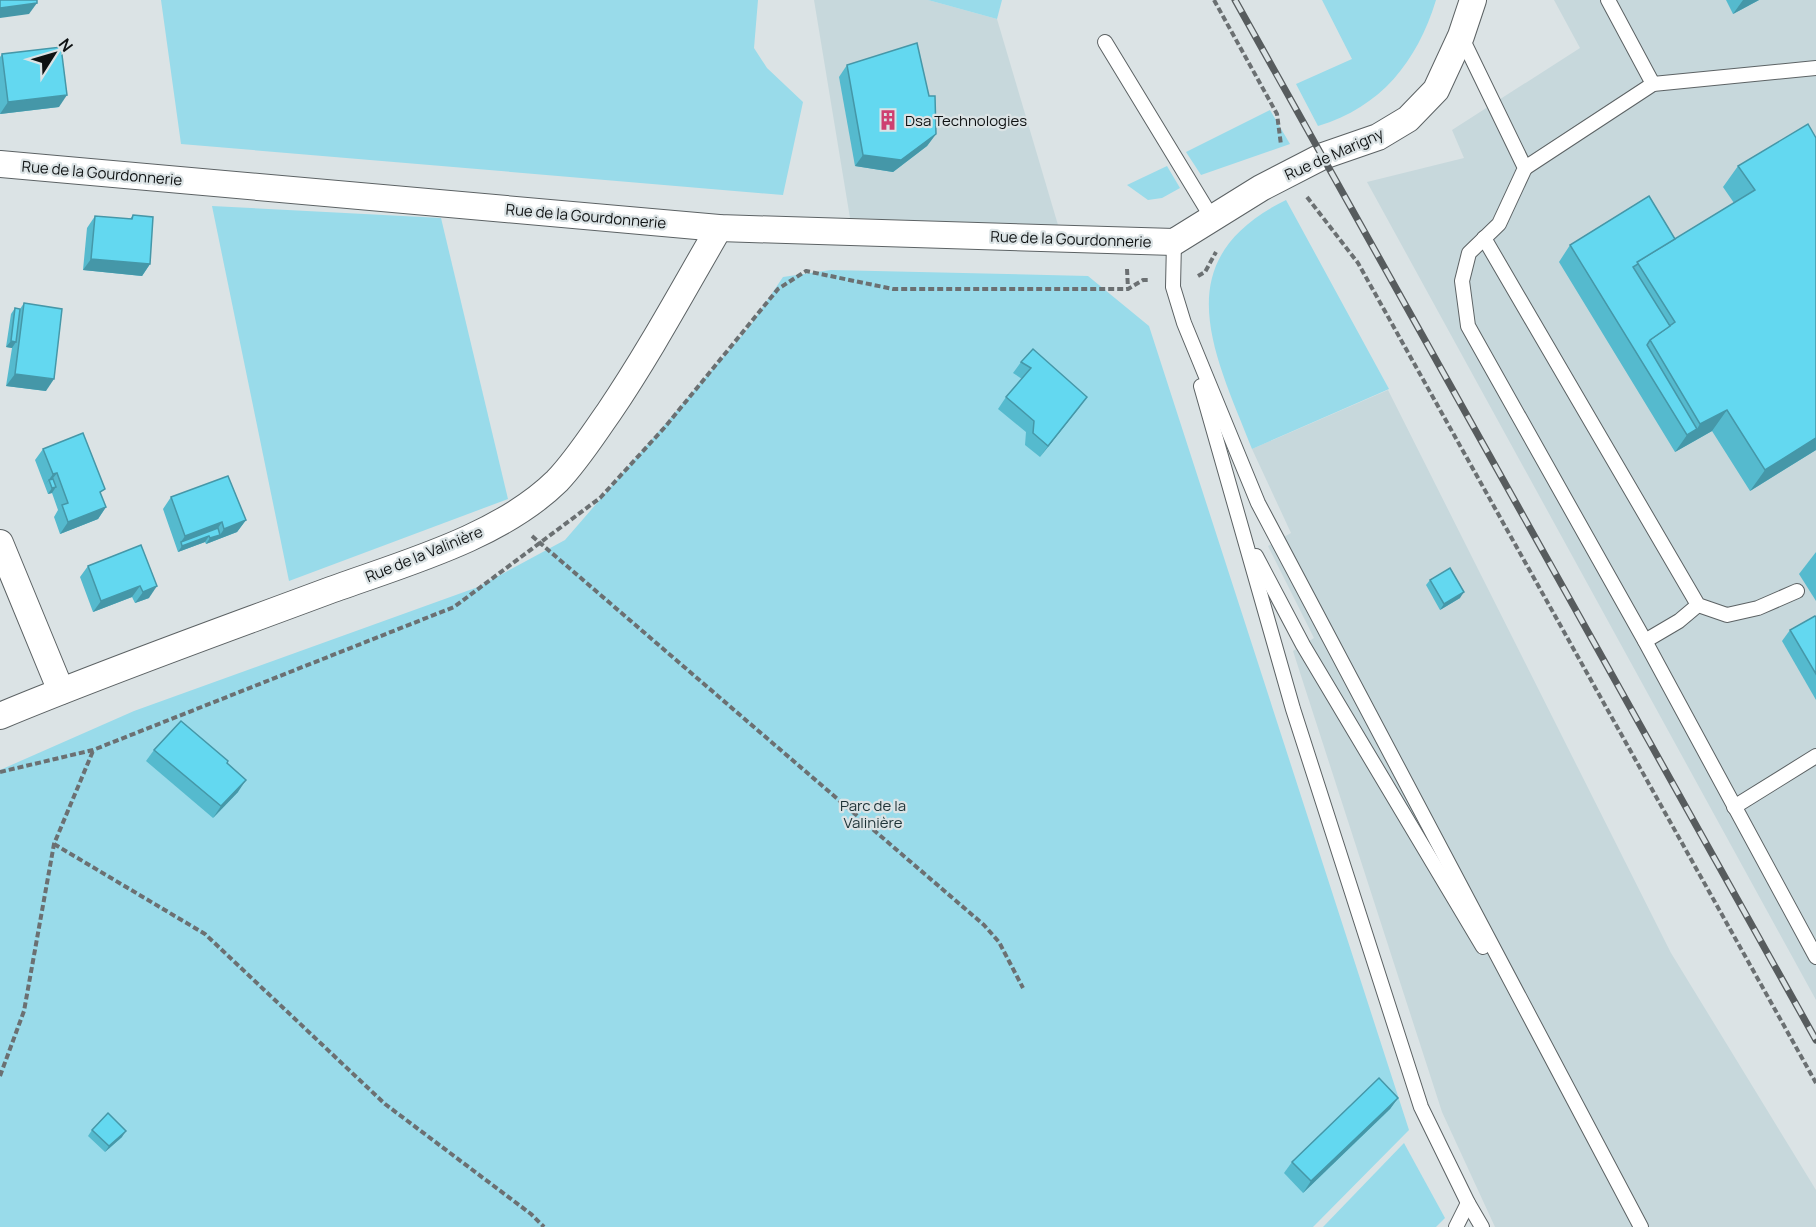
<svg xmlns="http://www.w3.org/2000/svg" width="1816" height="1227" font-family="Manrope,sans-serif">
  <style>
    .built { fill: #c7d8dc }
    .green { fill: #99dbea }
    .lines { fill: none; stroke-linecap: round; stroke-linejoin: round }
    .service-casing { stroke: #5c6264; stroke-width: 16 }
    .minor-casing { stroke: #5c6264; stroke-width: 28 }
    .path { stroke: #6b7072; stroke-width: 4; stroke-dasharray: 6 3; stroke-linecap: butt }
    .service { stroke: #fff; stroke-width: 14 }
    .minor { stroke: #fff; stroke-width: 26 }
    .rail-casing { stroke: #575c5e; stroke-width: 7 }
    .rail { stroke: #dbe3e5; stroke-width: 4.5; stroke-dasharray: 14; stroke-linecap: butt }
    .wall { fill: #55bace }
    .shaded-wall { fill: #4597a8 }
    .building { fill: #63d8f0; stroke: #4597a8; stroke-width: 1.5 }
    .labels { text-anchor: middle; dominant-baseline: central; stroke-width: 4.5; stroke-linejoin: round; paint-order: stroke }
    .poi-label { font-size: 15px; fill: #0f1213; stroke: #dbe3e5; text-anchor: start }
    .street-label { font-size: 15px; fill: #0f1213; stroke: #dbe3e5 }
    .park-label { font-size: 15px; fill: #1e3337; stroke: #dbe3e5 }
  </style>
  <rect width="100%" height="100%" fill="#dbe3e5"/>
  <g class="built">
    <path d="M814,0H928L997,19L1058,225L850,218Z"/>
    <path d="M1554,0H1816V1000L1367,182L1464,158L1452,130L1580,48Z"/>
    <path d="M1388,390L1671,953L1816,1190V1227H1495L1442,1112L1293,651L1314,638L1268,546L1291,533L1252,449Z"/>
  </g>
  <g class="green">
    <path d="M161,0H758L754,48L767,68L803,102L783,195L181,144Z"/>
    <path d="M928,0H1002L997,19Z"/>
    <path d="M1322,0H1436C1417,62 1381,107 1318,126L1296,84L1352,59Z"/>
    <path d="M1270,110L1290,144L1201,175L1186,152Z"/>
    <path d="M1167,166L1180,188L1162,198L1148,200L1127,185Z"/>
    <path d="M1286,200L1389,389L1252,449C1214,352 1164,260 1286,200Z"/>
    <path d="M212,206L441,218L508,499L289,581Z"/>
    <path d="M831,270L1088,276L1149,326L1409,1130L1313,1227H0V770L134,711L478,587L565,540L750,326L783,277Z"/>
    <path d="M1404,1143L1445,1218L1436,1227H1323Z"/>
  </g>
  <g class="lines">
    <g class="service-casing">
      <g id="service">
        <path d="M1608,0L1653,84"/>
        <path d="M1461,36L1525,168L1499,224L1469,253L1462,281L1468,326L1645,641L1816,957"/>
        <path d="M1105,42L1212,218"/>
        <path d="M1525,168L1653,84L1816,68"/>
        <path d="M1484,238L1698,605L1727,615L1758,608L1797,591"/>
        <path d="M1174,242L1173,287L1184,323L1258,503L1641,1227"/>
        <path d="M1201,386L1293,709L1421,1107L1468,1203L1482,1227"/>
        <path d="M1256,556L1303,645L1483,947"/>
        <path d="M1645,641L1679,621L1698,605"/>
        <path d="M1734,807L1816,756"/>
        <path d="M1456,1227L1468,1203"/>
      </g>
    </g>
    <g class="minor-casing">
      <g id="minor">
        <path d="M0,164L719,228L1174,242L1261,188L1323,156L1378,137L1408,119L1436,90L1461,36L1473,0"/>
        <path d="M0,543L61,691"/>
        <path d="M0,716C108,671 218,632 328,591C402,564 499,538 557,481C577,460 592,436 609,412C649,353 683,290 719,228"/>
      </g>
    </g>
    <g class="path">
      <path d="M1214,0L1277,114L1281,145"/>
      <path d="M1307,197L1358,263L1816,1083"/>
      <path d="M1127,269L1128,289"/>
      <path d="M1198,276L1205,272L1216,252"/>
      <path d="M532,536L984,925L999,942L1023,988"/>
      <path d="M0,772L93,750L454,607L600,498L665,427L778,289L806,271L893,289H1128L1143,280H1149"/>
      <path d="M54,844L205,934L385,1104L531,1214L544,1227"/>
      <path d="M0,1076L24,1011L54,844L93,751"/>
    </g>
    <use href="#service" class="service"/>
    <use href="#minor" class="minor"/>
    <g class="rail-casing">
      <path id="rail" d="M1235,0L1816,1040"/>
    </g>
    <use href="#rail" class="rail"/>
  </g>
  <g class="wall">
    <path d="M1726,0H1759L1733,14Z"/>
    <path d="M2,54L59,107L0,114V57Z"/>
    <path d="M847,65L936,134L927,146L893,172L855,166L839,77Z"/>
    <path d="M1816,138V450L1750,491L1712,431L1675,452L1559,262L1570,245L1675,239L1734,203L1723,187L1738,166Z"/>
    <path d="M133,215L150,264L142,276L83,270L87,228L95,216L130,219Z"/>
    <path d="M24,303L46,391L6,386L12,348L6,347L11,314L15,308L20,309Z"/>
    <path d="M1021,362L1087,397L1040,457L1025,445L1026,432L998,409L1006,397L1022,379L1013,373Z"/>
    <path d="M43,449L101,495L106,507L98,519L60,534L54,517L58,510L52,493L48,494L35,460Z"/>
    <path d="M171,497L246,520L237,532L206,544L205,542L178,552L163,509Z"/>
    <path d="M141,545L149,598L135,603L132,597L93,612L80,577L88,566Z"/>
    <path d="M1816,552V601L1799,574Z"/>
    <path d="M1430,580L1460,598L1440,610L1426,585Z"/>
    <path d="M1816,617V700L1782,641L1790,630Z"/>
    <path d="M154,750L227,763L238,792L213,818L146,761Z"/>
    <path d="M1398,1098L1390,1109L1303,1193L1284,1173L1292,1162Z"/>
    <path d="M92,1130L122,1137L105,1152L88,1136Z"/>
  </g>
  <g class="shaded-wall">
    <path d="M1743,0H1759L1733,14Z"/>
    <path d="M37,3L29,14L0,18V8Z"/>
    <path d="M67,95L59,107L0,114L8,102Z"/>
    <path d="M936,134L927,146L893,172L855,166L863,155Z"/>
    <path d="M91,259L150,264L142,276L83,270Z"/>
    <path d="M11,341L16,342L12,348L6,347Z"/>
    <path d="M15,374L54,379L46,391L6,386Z"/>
    <path d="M1087,397L1079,408L1040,457L1048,446Z"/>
    <path d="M1727,410L1712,431L1675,452L1687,435L1697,429L1700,424Z"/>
    <path d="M1816,438V450L1750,491L1765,470Z"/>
    <path d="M57,473L50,482L49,480L45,485L53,474Z"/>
    <path d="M56,487L52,493L48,494L52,488Z"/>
    <path d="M106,507L98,519L60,534L68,522Z"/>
    <path d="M246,520L237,532L206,544L210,538L220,535L224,529Z"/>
    <path d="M222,522L214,534L181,542L185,536Z"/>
    <path d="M209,536L205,542L178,552L182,546Z"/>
    <path d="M140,586L132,597L93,612L101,601Z"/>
    <path d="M157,586L149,598L135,603L143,592Z"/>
    <path d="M1464,592L1460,598L1440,610L1444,604Z"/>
    <path d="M246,780L238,792L213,818L221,806Z"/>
    <path d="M1398,1098L1390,1109L1303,1193L1311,1181Z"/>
    <path d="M126,1131L122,1137L105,1152L109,1146Z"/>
  </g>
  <g class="building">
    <path d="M0,0H37V3L0,8Z"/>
    <path d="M917,43L929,96H935L936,134L901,160L863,155L847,65Z"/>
    <path d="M61,47L67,95L8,102L2,54Z"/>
    <path d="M1808,124L1816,138V438L1765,470L1727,410L1700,424L1650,340L1675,322L1637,262L1755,190L1738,166Z"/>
    <path d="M1649,196L1675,239L1637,262L1638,264L1633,267L1670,326L1650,340L1647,345L1697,429L1687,435L1570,245Z"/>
    <path d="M133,215L153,217L150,264L91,259L95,216L132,219Z"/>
    <path d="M24,303L62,309L54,379L15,374Z"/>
    <path d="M15,308L20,309L16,342L11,341Z"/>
    <path d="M1033,349L1087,397L1048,446L1033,433L1034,421L1006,397L1031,368L1021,362Z"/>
    <path d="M83,433L105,489L100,492L106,507L68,522L62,505L68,503L57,473L53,474L43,449Z"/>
    <path d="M228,476L246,520L224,529L222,522L185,536L171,497Z"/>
    <path d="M53,479L56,487L52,488L49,480Z"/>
    <path d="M218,528L220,535L210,538L209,536L182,546L181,542Z"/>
    <path d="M141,545L157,586L143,592L140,586L101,601L88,566Z"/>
    <path d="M1450,568L1464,592L1444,604L1430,580Z"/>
    <path d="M1815,616L1816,617V674L1790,630Z"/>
    <path d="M181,721L228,761L227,763L246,780L221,806L154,750Z"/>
    <path d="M1379,1078L1398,1098L1311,1181L1292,1162Z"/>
    <path d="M108,1113L126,1131L109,1146L92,1130Z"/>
  </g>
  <defs>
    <g id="building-bare" transform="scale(1.62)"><path d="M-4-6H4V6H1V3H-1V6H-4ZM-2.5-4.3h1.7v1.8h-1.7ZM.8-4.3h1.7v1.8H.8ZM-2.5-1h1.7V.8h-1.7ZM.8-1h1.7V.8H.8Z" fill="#ce4171" stroke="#dbe3e5" stroke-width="2.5" paint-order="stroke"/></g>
  </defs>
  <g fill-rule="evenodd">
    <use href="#building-bare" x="888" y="120"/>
  </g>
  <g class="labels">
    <g class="poi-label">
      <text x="905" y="120">Dsa Technologies</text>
    </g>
    <g class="street-label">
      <text transform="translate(1334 154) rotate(-24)">Rue de Marigny</text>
      <text transform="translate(102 173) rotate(5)">Rue de la Gourdonnerie</text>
      <text transform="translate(586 216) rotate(5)">Rue de la Gourdonnerie</text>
      <text transform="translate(1071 239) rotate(2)">Rue de la Gourdonnerie</text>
      <text transform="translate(424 554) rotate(-22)">Rue de la Valinière</text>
    </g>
    <g class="park-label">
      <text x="873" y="805">Parc de la<tspan x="873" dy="17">Valinière</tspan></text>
    </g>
  </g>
  <g transform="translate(54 54) rotate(53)" stroke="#dbe3e5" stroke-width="4.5" paint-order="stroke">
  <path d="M0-4.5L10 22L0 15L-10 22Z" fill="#0f1213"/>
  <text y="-9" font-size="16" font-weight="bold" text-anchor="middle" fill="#0f1213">N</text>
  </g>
</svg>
